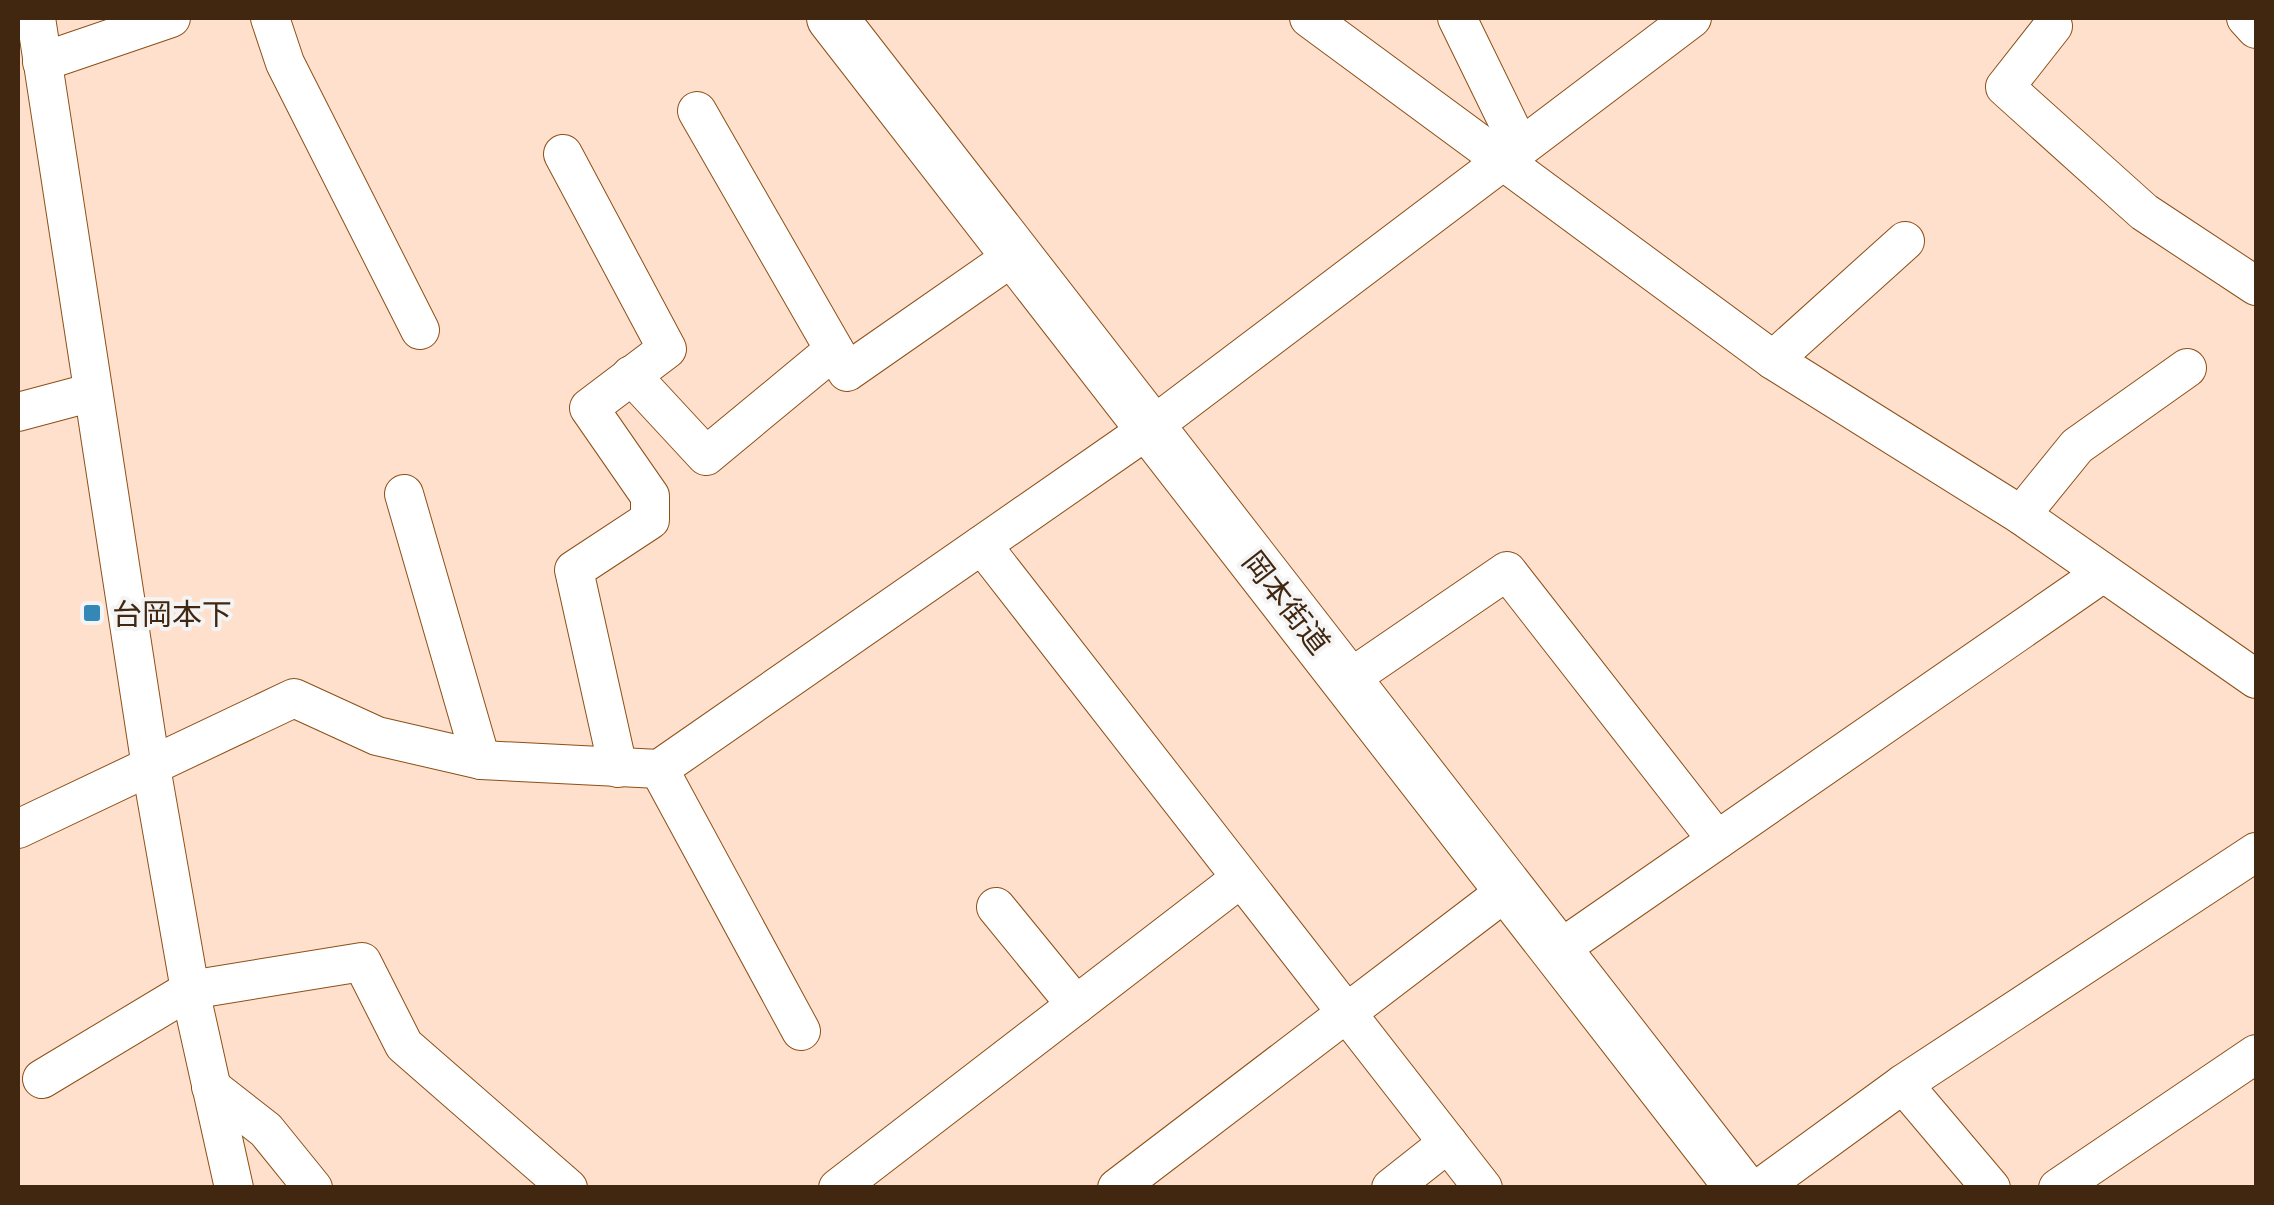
<svg xmlns="http://www.w3.org/2000/svg" width="2274" height="1205" font-family="'Noto Sans','Noto Sans JP',sans-serif">
  <style>
    .lines { fill: none; stroke-linecap: round; stroke-linejoin: round }
    .minor-casing { stroke: #8d4f17; stroke-width: 40 }
    .major-casing { stroke: #8d4f17; stroke-width: 52 }
    .minor { stroke: #fff; stroke-width: 38 }
    .major { stroke: #fff; stroke-width: 50 }
    .poi-dot { fill: #3388b8; stroke: #f4f4f4; stroke-width: 4 }
    .labels { text-anchor: middle; dominant-baseline: central; stroke-width: 8; stroke-linejoin: round; paint-order: stroke }
    .street-label { font-size: 30px; fill: #412610; stroke: #f4f4f4 }
    .poi-label { font-size: 30px; fill: #412610; stroke: #f4f4f4; text-anchor: start }
  </style>
  <rect width="100%" height="100%" fill="#fee0cc"/>
  <g class="lines">
    <g class="minor-casing">
      <g id="minor">
        <path d="M36,18L151,767L190,990L234,1188"/>
        <path d="M270,18L285,63L420,330"/>
        <path d="M1309,18L1773,360L2021,515L2256,679"/>
        <path d="M1457,18L1519,145"/>
        <path d="M2246,18L2256,29"/>
        <path d="M2053,26L2005,87L2144,212L2256,286"/>
        <path d="M42,62L171,18"/>
        <path d="M697,111L847,372L1015,255"/>
        <path d="M563,154L667,349L589,408L650,496V520L574,570L618,768"/>
        <path d="M1773,360L1905,241"/>
        <path d="M631,375L706,456L834,350"/>
        <path d="M18,412L93,392"/>
        <path d="M404,494L481,760"/>
        <path d="M2021,515L2077,446L2187,368"/>
        <path d="M982,545L1483,1188"/>
        <path d="M1349,679L1507,571L1717,840"/>
        <path d="M659,769L801,1031"/>
        <path d="M18,829L294,698L377,736L481,760L659,769L1150,428L1692,18"/>
        <path d="M996,907L1076,1005"/>
        <path d="M1557,951L2103,573"/>
        <path d="M42,1079L190,990L362,962L404,1045L568,1188"/>
        <path d="M1903,1084L1991,1188"/>
        <path d="M211,1087L266,1130L313,1188"/>
        <path d="M838,1188L1241,878"/>
        <path d="M1117,1188L1509,889"/>
        <path d="M1391,1188L1448,1143"/>
        <path d="M1760,1188L1903,1084L2256,852"/>
        <path d="M2058,1188L2256,1054"/>
      </g>
    </g>
    <g class="major-casing">
      <path id="major" d="M832,18L1741,1188"/>
    </g>
    <use href="#minor" class="minor"/>
    <use href="#major" class="major"/>
  </g>
  <rect class="poi-dot" x="82" y="603" width="20" height="20" rx="5"/>
  <g class="labels">
    <g class="street-label">
      <text transform="translate(1287 602) rotate(52)">岡本街道</text>
    </g>
    <g class="poi-label">
      <text x="112" y="613">台岡本下</text>
    </g>
  </g>
  <rect width="2274" height="1205" fill="none" stroke="#412610" stroke-width="40"/>
</svg>
